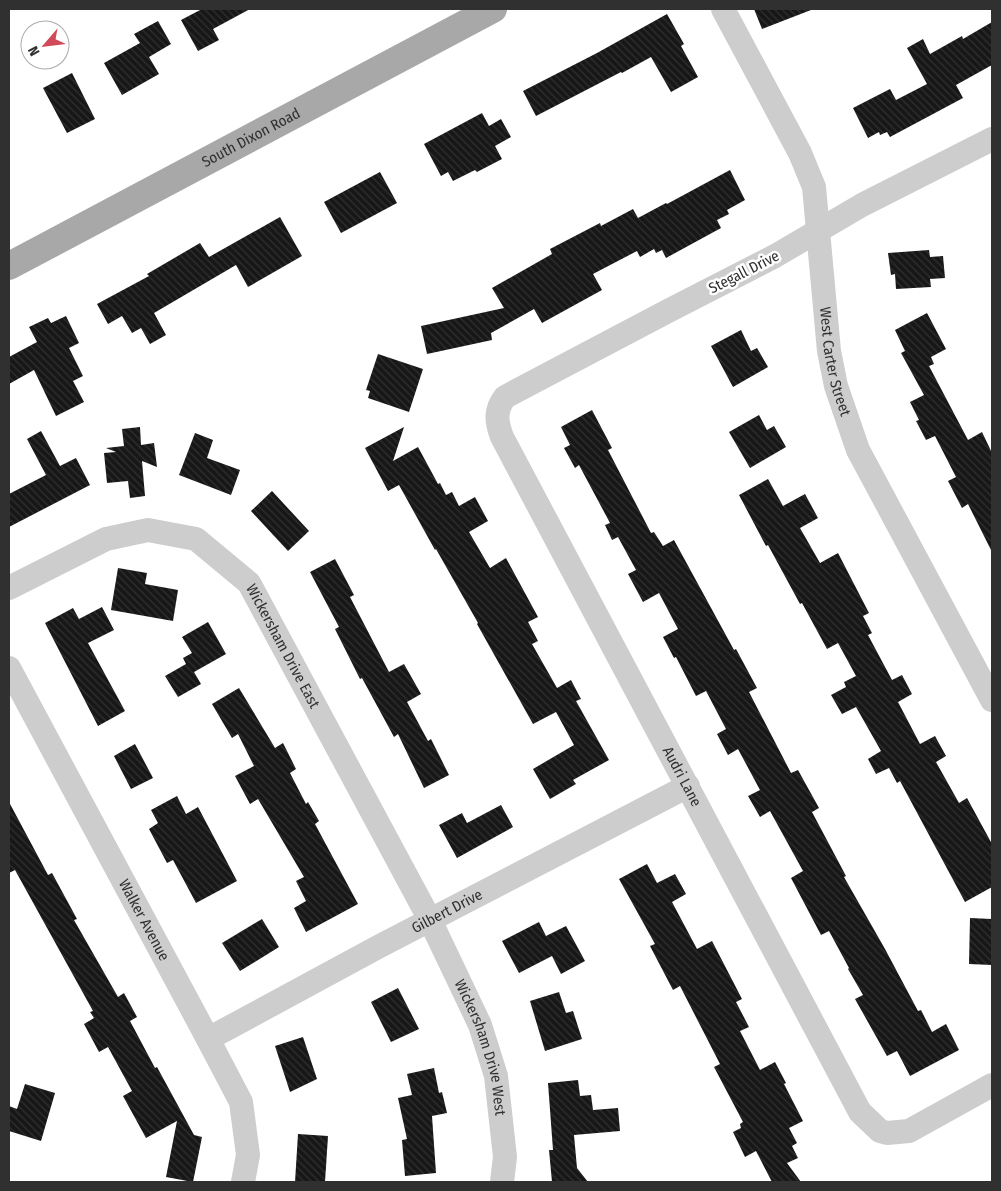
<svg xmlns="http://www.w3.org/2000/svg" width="1001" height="1191" font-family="'Fira Sans Condensed',sans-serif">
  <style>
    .building { fill: url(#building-back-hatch) }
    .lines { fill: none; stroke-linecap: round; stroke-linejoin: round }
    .minor { stroke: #cdcdcd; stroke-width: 24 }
    .major { stroke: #a8a8a8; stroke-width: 28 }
    .labels { text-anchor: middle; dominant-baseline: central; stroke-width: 5; stroke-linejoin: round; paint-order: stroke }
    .street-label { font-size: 15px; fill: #303030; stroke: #fff }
  </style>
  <defs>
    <pattern id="building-back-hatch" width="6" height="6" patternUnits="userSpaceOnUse" patternTransform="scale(1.25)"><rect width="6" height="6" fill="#171717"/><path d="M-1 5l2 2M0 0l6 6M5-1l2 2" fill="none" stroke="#303030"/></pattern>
  </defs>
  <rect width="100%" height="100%" fill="#fff"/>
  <g class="building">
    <path d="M202,9H250L213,29L219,40L198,51L181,20Z"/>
    <path d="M754,9H811V10L762,29Z"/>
    <path d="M667,14L684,44L681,46L698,77L671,92L651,57L622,73L621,72L536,116L523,91L597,53Z"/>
    <path d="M158,21L171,44L149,57L159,74L122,95L104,63L140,43L134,34Z"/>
    <path d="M992,22V65L956,85L963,98L890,137L887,132L880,135L879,132L868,138L853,108L890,89L896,100L927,84L907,48L923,39L930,54L962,36L963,39Z"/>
    <path d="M72,73L95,119L67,133L43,88Z"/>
    <path d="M482,113L489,126L501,119L511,137L495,146L502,159L477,172L475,170L453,181L448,172L441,176L424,144Z"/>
    <path d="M730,170L745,200L727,210L729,214L717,220L721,228L666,258L662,250L656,253L654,249L640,257L637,251L593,274L602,290L542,323L534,309L491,333L492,340L427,354L421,326L504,308L492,288L552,254L550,249L600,223L601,226L633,209L638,218L666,203L667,204Z"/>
    <path d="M380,172L397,203L341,233L324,202Z"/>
    <path d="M280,217L302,256L248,287L236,265L154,313L166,335L150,344L141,328L132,333L122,316L108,324L97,304L149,276L147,274L200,243L209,257Z"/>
    <path d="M929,250L930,257L943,256L945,278L930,279L931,287L896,289L895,274L891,275L888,253Z"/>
    <path d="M927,313L946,349L931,357L934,364L929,366L968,440L982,432L992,453V552L968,504L962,508L948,481L956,477L935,436L926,440L916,421L919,420L910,402L924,395L901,353L905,351L895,330Z"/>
    <path d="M66,316L79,343L69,348L83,376L73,381L84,402L56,416L34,370L9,384V357L37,342L29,327L48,318L51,323Z"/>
    <path d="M741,330L751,351L757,348L768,367L733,387L711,346Z"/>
    <path d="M378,354L423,369L409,412L368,398L370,391L366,390Z"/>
    <path d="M592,410L612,448L608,450L651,533L654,532L663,546L674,540L734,650L736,649L757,688L749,692L791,773L798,770L819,808L812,812L846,876L844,877L885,949L918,1011L921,1010L932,1032L946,1024L959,1050L910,1076L897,1051L887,1056L855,999L863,995L848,969L849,968L829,931L821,935L791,878L803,871L770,811L760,817L748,796L760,790L738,749L728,755L717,734L726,729L706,691L696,696L676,657L674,658L663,637L678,629L659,593L643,602L628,574L636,570L618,537L612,540L605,525L610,523L579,465L575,468L564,448L570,445L561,427Z"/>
    <path d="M759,415L767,430L774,426L786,447L750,468L729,432Z"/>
    <path d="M140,427L141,445L154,443L157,467L142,461L145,496L130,498L128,481L107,483L104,453L116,452L106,448L124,446L122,429Z"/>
    <path d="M404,427L393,461L418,447L438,484L440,483L446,495L452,492L459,506L475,497L488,521L469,532L490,568L506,558L538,617L528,622L538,641L532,644L557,688L571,680L581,699L576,701L609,760L573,780L576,784L550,799L533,769L574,745L556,712L533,724L477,624L478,623L436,549L435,550L399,485L388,491L365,448Z"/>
    <path d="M41,431L60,466L76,458L90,485L9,527V494L46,475L27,439Z"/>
    <path d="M195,433L213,440L207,458L240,470L231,495L179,475Z"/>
    <path d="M768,479L783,506L805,494L818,518L800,528L820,563L838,553L869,613L863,616L872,633L868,635L892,680L902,675L912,694L898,702L920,744L935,736L946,756L936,762L959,803L967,798L992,844V887L965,902L900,781L897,783L889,768L876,774L868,759L881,751L856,707L842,714L831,695L846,687L844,682L856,676L838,643L827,649L802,603L800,604L768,545L766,546L739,495Z"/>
    <path d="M272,491L309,531L288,551L251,511Z"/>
    <path d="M335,559L354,595L350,597L389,672L404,664L421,694L407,702L428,741L431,739L449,775L424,788L398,734L394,737L362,678L360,679L335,629L339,627L310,572Z"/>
    <path d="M118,568L147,573L145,584L178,590L173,621L111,610Z"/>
    <path d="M102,607L114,630L88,643L125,711L98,726L45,623L73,608L79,619Z"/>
    <path d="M208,622L226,654L194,672L201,684L178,697L165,676L186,664L183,658L192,653L182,637Z"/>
    <path d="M239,688L275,748L283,743L296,769L290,773L306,804L308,802L319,821L315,824L358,904L306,932L294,908L306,901L296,881L304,877L258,799L250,804L235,776L254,766L238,734L232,738L212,704Z"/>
    <path d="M135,744L153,778L131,789L114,756Z"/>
    <path d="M177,796L186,814L198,807L237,881L196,903L173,860L167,863L149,829L158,823L151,810Z"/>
    <path d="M9,802L48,875L52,873L77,919L74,920L118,997L124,993L137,1017L130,1021L155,1068L157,1067L194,1135L202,1137L193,1182L166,1177L177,1121L146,1138L123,1096L132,1091L108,1047L99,1052L84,1024L94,1018L90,1012L93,1011L15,870L9,873Z"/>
    <path d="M501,805L513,827L457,858L439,825L462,813L467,823Z"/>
    <path d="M647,864L657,883L675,874L686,894L672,902L697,949L712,941L742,999L736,1002L749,1027L740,1031L760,1070L775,1062L786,1083L784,1084L803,1121L789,1128L797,1143L792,1146L798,1158L787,1163L801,1182H772L756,1151L745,1157L733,1132L741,1128L740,1124L743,1122L714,1067L720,1064L680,986L673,990L650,946L655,944L619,879Z"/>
    <path d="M970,918L992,919V965L969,964Z"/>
    <path d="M262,919L279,947L240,971L222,943Z"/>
    <path d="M539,922L546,936L566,926L585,961L561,974L552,956L519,973L502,941Z"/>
    <path d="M398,988L419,1029L391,1042L371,1002Z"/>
    <path d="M559,992L566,1013L573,1011L582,1039L545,1051L530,1001Z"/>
    <path d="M303,1037L317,1079L290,1092L275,1046Z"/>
    <path d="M434,1068L439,1093L442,1092L447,1113L432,1116L436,1173L405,1176L402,1140L407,1139L398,1098L412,1095L407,1074Z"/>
    <path d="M578,1080L580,1096L591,1095L593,1110L618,1108L620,1131L574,1135L577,1168L588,1182H552L549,1150H553L548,1083Z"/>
    <path d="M25,1084L55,1093L41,1141L9,1131V1106L17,1109Z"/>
    <path d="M298,1134L328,1136L325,1182H295Z"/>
  </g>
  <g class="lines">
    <g class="minor">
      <path id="s1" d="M723,9L800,153L814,187L829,351L836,386L858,450L992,700"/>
      <path id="s2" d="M992,139L862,205L775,256L668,311L505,397C495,410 496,421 502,437L860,1112L880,1131L887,1133L909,1131L992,1085"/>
      <path id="s3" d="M9,588L106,539L148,530L196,539L249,583L430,920L480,1025L496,1076L505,1157L502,1182"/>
      <path id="s4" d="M9,668L208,1039L241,1102L248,1155L243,1182"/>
      <path id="s5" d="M208,1039L378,947L688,786"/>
    </g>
    <path class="major" id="s6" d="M9,266L493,9"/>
  </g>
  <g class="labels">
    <g class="street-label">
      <text stroke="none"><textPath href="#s6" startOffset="274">South Dixon Road</textPath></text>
      <text transform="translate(744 272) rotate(-27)">Stegall Drive</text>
      <text stroke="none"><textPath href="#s1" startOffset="376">West Carter Street</textPath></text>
      <text stroke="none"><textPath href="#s3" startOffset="341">Wickersham Drive East</textPath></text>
      <text stroke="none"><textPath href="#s2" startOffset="978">Audri Lane</textPath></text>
      <text stroke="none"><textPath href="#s5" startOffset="271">Gilbert Drive</textPath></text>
      <text stroke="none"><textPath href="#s4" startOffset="286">Walker Avenue</textPath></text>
      <text stroke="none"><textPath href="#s3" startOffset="790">Wickersham Drive West</textPath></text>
    </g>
  </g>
  <rect width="1001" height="1191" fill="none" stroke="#303030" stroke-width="20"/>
  <g transform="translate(45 45) rotate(242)"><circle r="24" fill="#ffffff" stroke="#acacac"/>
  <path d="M0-4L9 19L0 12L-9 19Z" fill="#d04a59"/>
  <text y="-8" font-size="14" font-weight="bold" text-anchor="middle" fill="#303030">N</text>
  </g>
</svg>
